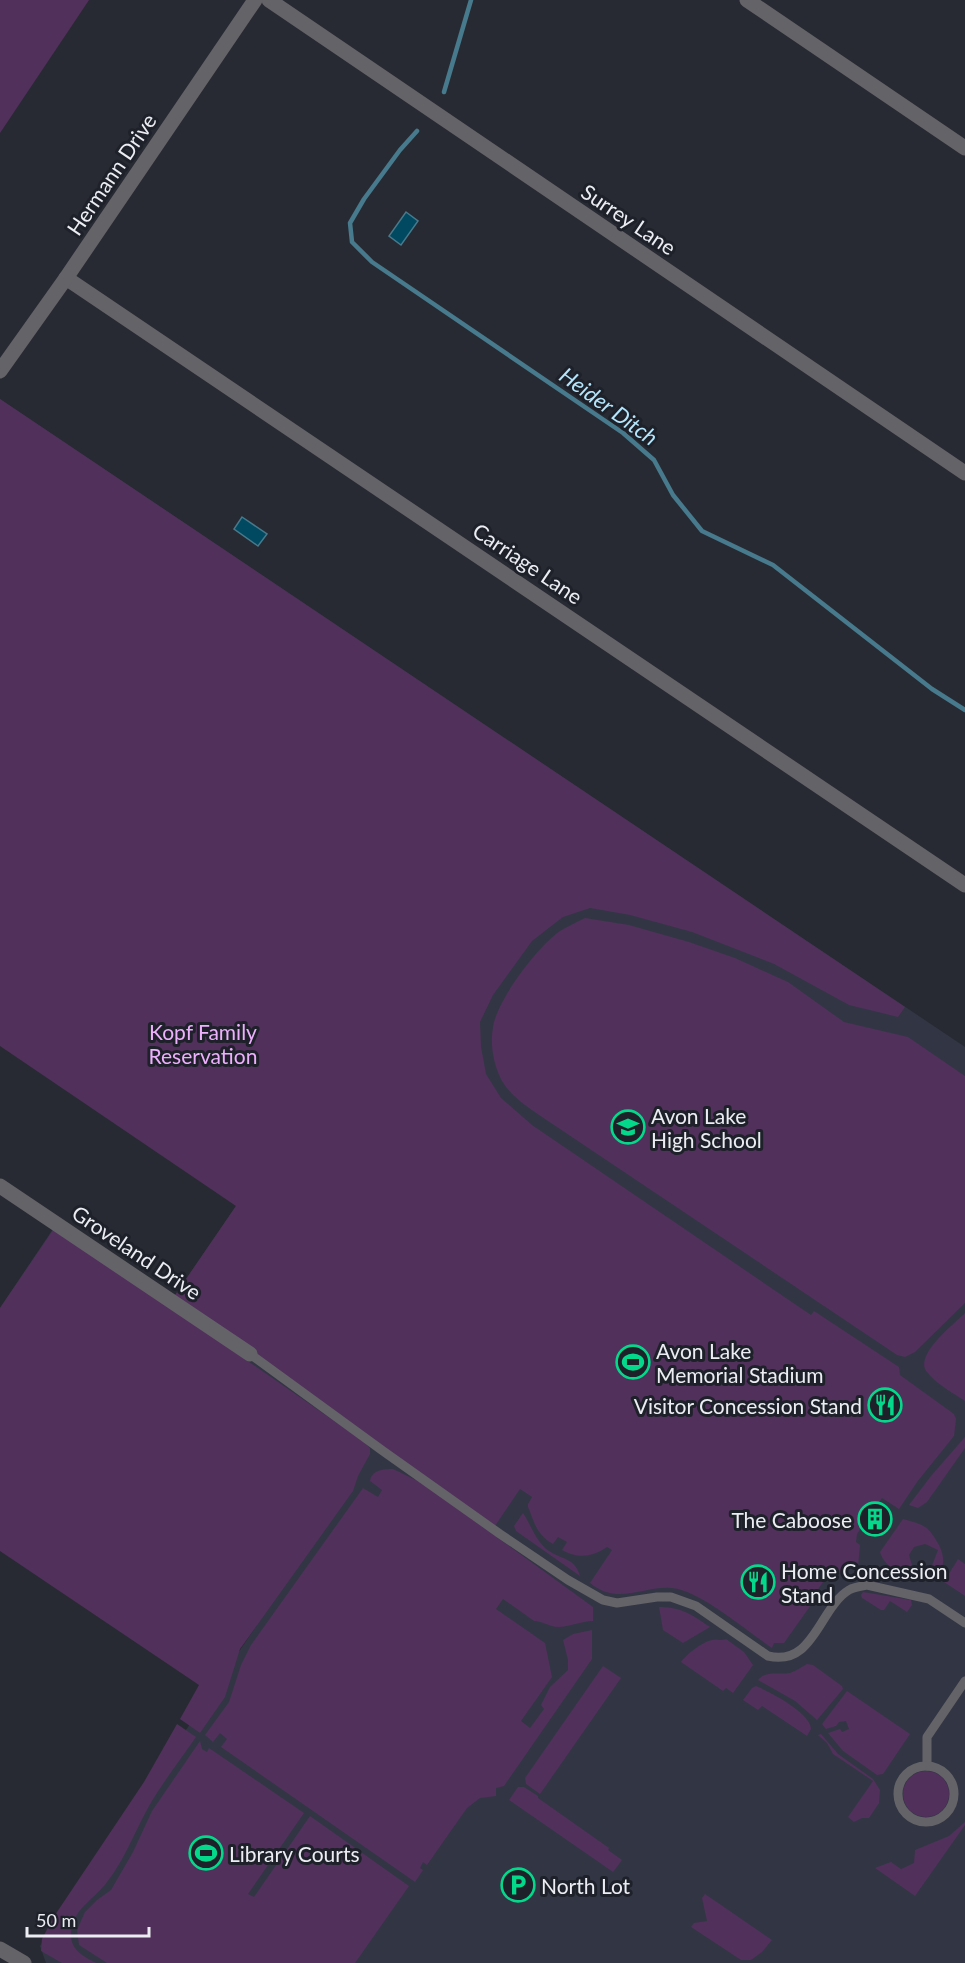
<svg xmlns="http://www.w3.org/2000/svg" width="965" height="1963" font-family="Lato,sans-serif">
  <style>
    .built { fill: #323644 }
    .green { fill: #51305b; fill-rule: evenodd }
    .water { fill: #004960; stroke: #467a8c; stroke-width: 1.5 }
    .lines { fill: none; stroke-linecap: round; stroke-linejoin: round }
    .stream { stroke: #467a8c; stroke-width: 4.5 }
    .service { stroke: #646368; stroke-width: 9 }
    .minor { stroke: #646368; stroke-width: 15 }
    .tertiary { stroke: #646368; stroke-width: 15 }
    .labels { text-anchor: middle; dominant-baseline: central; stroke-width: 6; stroke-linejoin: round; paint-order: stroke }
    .street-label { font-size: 21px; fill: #ebedf3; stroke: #1e2129 }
    .park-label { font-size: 21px; fill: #edb0fd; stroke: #1e2129 }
    .poi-label { font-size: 21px; fill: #ebedf3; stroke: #1e2129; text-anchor: start }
    .water-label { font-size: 22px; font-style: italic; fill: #b3e6fd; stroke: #1e2129 }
  </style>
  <rect width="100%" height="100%" fill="#282a33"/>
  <path class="built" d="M0,399L965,1047V1963H46L40,1946L257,1625L0,1449V1308L57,1223L171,1301L367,1014L0,765Z"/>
  <g class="green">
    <path d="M0,0H89L0,133Z"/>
    <path d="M0,399L905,1007L898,1017L849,1005L774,964L692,932L630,915L590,908L563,917L532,941L493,995L480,1022L481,1047L486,1074L501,1098L532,1125L811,1315L814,1311L899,1367L900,1375L954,1414L956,1419L954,1436L917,1482L899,1509L882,1498L857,1534L856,1542L860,1545L858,1567C844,1567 836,1578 826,1578L816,1592L818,1595L784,1643H774L772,1648C747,1631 706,1596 678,1589C647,1582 620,1608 590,1583L612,1550L607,1547C593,1557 577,1559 562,1550L567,1542L558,1537L553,1544C536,1534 535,1524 528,1507V1504L532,1497L520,1489L493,1529L171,1301L236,1206L0,1046Z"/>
    <path d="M585,918L629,925L689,942L735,958L788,982L844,1022L908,1037L965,1076V1303L915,1352L905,1357L897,1355L539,1115C525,1105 507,1093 500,1077C493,1062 490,1043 493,1027C497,1000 538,946 560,931C568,926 577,922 585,918Z"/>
    <path d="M55,1227L363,1441L370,1448V1454L358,1476L353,1491L240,1649L225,1697L200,1733L180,1719L199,1685L0,1551V1308Z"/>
    <path d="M965,1313V1401C953,1393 936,1384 927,1372C914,1355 953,1325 965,1313Z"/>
    <path d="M965,1437V1448L927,1502L918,1508L909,1505L931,1476Z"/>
    <path d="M393,1469L422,1483L593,1607V1621C581,1621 570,1627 558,1627C549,1627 543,1621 534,1621L503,1599L496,1609L545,1643L552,1677L521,1721L530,1728L544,1709L541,1705L550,1687L568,1670V1660L563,1640L573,1634L592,1630V1659L504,1786L496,1788V1796L480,1798L467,1808L427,1865L423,1862L420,1868L423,1870L415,1882L221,1747L227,1739L220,1733L213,1742L205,1735L229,1702L241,1665L251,1645L363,1488L378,1497L382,1490L370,1481C372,1470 383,1469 393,1469Z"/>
    <path d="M523,1513C532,1526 535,1541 549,1551C563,1560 575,1558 580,1576L516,1531L514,1526Z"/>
    <path d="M903,1519C924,1525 928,1525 939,1545C961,1590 889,1584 880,1552ZM925,1544L938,1550L931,1568L922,1575L912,1565L909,1555L914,1547Z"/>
    <path d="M958,1559L965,1564V1596L944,1582Z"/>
    <path d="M863,1592L911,1600L912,1605L907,1612L890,1601L884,1610H881L862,1598L861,1595Z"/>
    <path d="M659,1607C680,1606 694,1616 710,1627L683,1643L663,1630Z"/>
    <path d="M726,1639L744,1652L753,1665L733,1693L726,1688L723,1691L681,1662C687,1654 702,1642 712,1640C718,1639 721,1641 726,1639Z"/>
    <path d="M807,1664L813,1665L842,1686L843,1689L817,1720L795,1701L758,1680C766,1670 778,1675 790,1673C796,1671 801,1667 807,1664Z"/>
    <path d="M603,1666L621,1678L540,1794L526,1784L525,1778Z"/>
    <path d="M756,1686C770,1692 811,1713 811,1729L807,1736L762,1706L758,1710L743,1700L752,1688Z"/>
    <path d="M847,1691L910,1734L883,1774L877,1775L843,1751L828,1733L840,1729L842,1732L849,1729L846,1721L839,1722L836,1726L826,1729L822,1724Z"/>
    <path d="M177,1724L196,1737C180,1760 163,1782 149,1806C135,1831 125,1859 107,1882C94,1900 73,1908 71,1933C70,1950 83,1956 96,1963H62L41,1951L42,1939L53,1918L144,1782Z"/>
    <path d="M821,1734L838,1754L873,1779L880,1790L879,1803L869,1818H862L854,1822L848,1817L873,1781L833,1754L827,1743L818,1735Z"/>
    <path d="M200,1741L202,1749L207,1752L209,1748L304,1813L248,1894L254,1897L310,1816L409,1886L355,1963H107L79,1945L77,1930L85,1912L97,1900L111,1890L133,1852L152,1811Z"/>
    <circle cx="926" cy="1794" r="23"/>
    <path d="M518,1787H524L538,1796V1798L609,1848L608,1850L622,1860L613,1872L509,1800Z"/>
    <path d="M965,1822V1825L915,1896L875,1868L891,1862L901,1869L914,1863L915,1850L949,1836Z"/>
    <path d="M705,1894L772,1940L762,1952L751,1960H741L691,1927L694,1923L707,1921L702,1898Z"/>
  </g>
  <g class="water">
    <path d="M406,212L418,221L401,245L389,236Z"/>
    <path d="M242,517L267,534L258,546L234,529Z"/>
  </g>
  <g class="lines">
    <g class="stream">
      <path d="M444,92L471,0"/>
      <path d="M417,131L400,150L364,199L350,223L352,242L372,262L623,433L654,460L673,495L702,531L773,565L932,689L965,710"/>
    </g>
    <g class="service">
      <path d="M250,1354L383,1451L500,1534L568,1580L603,1600L617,1603L657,1597H671L696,1606L768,1656C814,1667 819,1608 849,1590C854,1587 861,1586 867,1585L929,1599L965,1623"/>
      <path d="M927,1766V1737L965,1681"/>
      <circle cx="926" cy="1794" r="28"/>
    </g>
    <g class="minor">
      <path d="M269,0L965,473"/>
      <path d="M747,0L965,148"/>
      <path d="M66,278L965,885"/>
      <path d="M0,371L66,278L255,0"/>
      <path d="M0,1186L250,1354"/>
    </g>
    <path class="tertiary" d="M0,1949L24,1963"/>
  </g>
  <defs>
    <g id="school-ring" transform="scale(1.725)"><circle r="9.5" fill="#1e2129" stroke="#04d98b" stroke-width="1.5"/><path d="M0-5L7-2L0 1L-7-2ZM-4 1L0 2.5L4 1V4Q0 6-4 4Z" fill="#04d98b"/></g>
    <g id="stadium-ring" transform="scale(1.725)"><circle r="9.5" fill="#1e2129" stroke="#04d98b" stroke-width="1.5"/><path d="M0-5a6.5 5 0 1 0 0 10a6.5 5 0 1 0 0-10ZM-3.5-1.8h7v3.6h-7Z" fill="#04d98b"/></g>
    <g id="restaurant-ring" transform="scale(1.725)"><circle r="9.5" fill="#1e2129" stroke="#04d98b" stroke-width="1.5"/><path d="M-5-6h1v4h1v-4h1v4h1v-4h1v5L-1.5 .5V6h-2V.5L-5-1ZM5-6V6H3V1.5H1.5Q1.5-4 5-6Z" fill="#04d98b"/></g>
    <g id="building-ring" transform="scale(1.725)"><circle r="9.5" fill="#1e2129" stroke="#04d98b" stroke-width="1.5"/><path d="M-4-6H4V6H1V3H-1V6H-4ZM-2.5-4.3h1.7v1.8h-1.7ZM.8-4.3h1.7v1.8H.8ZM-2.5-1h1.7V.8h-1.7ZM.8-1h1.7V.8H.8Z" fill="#04d98b"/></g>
    <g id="parking-ring" transform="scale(1.725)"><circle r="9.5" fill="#1e2129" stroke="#04d98b" stroke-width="1.5"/><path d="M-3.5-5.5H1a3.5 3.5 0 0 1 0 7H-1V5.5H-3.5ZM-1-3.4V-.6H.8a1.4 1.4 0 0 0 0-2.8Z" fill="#04d98b"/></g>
  </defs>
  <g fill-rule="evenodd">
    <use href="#school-ring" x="628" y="1127"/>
    <use href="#stadium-ring" x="633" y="1362"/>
    <use href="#restaurant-ring" x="885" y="1405"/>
    <use href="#building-ring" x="875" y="1519"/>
    <use href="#restaurant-ring" x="758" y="1582"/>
    <use href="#stadium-ring" x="206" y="1853"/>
    <use href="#parking-ring" x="518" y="1885"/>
  </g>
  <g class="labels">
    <g class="street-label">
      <text transform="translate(111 174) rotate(-56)">Hermann Drive</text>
      <text transform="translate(629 219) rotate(34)">Surrey Lane</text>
      <text transform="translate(528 563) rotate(34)">Carriage Lane</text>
      <text transform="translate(137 1252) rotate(34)">Groveland Drive</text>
    </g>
    <g class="park-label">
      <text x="203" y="1031">Kopf Family<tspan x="203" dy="24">Reservation</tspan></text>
    </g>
    <g class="poi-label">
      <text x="651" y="1115">Avon Lake<tspan x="651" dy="24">High School</tspan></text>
      <text x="656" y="1350">Avon Lake<tspan x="656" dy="24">Memorial Stadium</tspan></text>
      <text x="862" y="1405" text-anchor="end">Visitor Concession Stand</text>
      <text x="852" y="1519" text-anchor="end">The Caboose</text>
      <text x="781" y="1570">Home Concession<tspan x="781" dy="24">Stand</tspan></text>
      <text x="229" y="1853">Library Courts</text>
      <text x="541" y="1885">North Lot</text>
    </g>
    <g class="water-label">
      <text transform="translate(609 406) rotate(36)">Heider Ditch</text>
    </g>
  </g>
  <path d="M27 1927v9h122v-9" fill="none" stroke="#ebedf3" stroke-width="3"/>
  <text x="36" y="1927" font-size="18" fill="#ebedf3" stroke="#1e2129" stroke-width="4.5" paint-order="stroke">50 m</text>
</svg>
